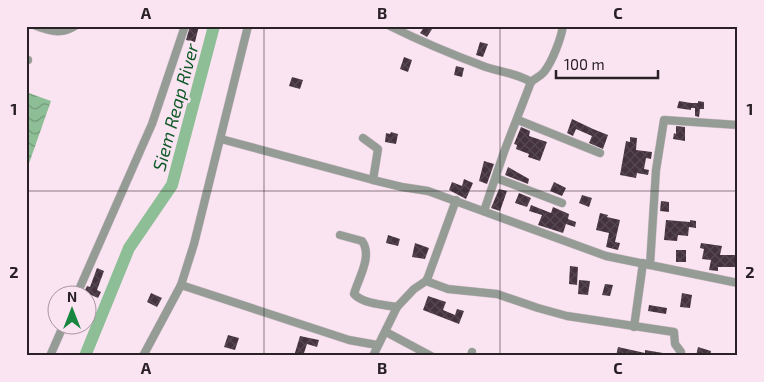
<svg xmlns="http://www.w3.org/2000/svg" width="764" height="382" font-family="'Exo 2',sans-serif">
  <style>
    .water { fill: url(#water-waves) }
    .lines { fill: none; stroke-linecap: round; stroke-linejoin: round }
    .river { stroke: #8ebe96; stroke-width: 12 }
    .building { fill: url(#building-cross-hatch) }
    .minor-casing { stroke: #d5c1cd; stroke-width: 9 }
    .minor { stroke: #949c95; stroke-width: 8 }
    .grid { fill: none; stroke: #292126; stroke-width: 1; stroke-opacity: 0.55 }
    .labels { text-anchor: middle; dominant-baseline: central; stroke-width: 5; stroke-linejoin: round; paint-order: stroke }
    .water-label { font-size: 18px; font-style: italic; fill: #0f5a28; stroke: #fbe4f2 }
    .neatline { fill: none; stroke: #292126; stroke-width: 2 }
    .grid-label { font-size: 16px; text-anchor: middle; font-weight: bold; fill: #292126 }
  </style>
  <defs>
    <pattern id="water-waves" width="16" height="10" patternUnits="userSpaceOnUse" patternTransform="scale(1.25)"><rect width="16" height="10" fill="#8ebe96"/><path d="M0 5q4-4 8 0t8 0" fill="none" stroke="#749a7a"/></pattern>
    <pattern id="building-cross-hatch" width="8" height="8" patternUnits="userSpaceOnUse" patternTransform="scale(1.25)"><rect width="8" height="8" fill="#44333e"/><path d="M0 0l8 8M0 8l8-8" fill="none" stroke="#564851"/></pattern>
  </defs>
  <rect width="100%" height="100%" fill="#fbe4f2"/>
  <path class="water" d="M26,92L51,101L26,172Z"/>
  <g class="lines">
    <path class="river" d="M85,356L129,248L172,185L214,26"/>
  </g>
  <g class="building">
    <path d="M190,26H199L195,42L186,40Z"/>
    <path d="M425,26H434L427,37L420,33Z"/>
    <path d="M480,42L488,44L483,57L476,55Z"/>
    <path d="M404,57L412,60L408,72L400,69Z"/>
    <path d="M456,66L464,68L462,77L454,75Z"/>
    <path d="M292,77L303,80L300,89L289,86Z"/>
    <path d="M679,101L691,103H698V101L704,102V109H700L699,117L695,116V108H691V110L677,108Z"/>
    <path d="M572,119L593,129L608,135L603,149L589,143L592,136L576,129L573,136L567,133Z"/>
    <path d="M676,126L685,127V141L673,139L674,133L676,134Z"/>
    <path d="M521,127L530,131L529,136L547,142L540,161L528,157L529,154L516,149L517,145L514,144Z"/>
    <path d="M391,132L398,134L396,144L385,142L386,133L390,134Z"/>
    <path d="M630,137L637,138L636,150L652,152L651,159L646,158L644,169L649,170L648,175L637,173L636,178L620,175L626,141L630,142Z"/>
    <path d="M484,161L494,164L487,184L479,181Z"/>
    <path d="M508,167L529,179L528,184L505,175Z"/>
    <path d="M464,179L473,183L466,199L449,190L452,182L462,186Z"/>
    <path d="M554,182L566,188L562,196L550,191Z"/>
    <path d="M499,189L507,191L500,211L491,208Z"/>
    <path d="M519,193L531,198L527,207L515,203Z"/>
    <path d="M582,195L592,198L589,207L579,203Z"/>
    <path d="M661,201L669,202V212L660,211Z"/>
    <path d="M531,205L551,213L553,207L569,214L568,219L576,222L575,227L566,224L563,233L538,225L542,215L529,211Z"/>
    <path d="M600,213L608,215L607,217L620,220L615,242L620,243L618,250L606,247L609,233L596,230Z"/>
    <path d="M666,220L690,222V220L696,221V228L689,227L688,236L678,235L677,241L664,240Z"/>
    <path d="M388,235L400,239L398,246L386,243Z"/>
    <path d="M415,243L429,248L425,259L412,257Z"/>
    <path d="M701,243L722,246L720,255H738V267H718V271L709,270L711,260L702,259L704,249L700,248Z"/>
    <rect x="676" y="250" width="10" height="12"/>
    <path d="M570,266L578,267L577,285L569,284Z"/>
    <path d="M97,268L104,271L97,290L101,292L98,298L84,292L87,286L90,287Z"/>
    <path d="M579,280L590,281L588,295L578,294Z"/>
    <path d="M605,284L613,285L610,296L602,295Z"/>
    <path d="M151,293L162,298L157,307L147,302Z"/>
    <path d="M682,293L692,295L690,308L680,307Z"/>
    <path d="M428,296L446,302L443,310L455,315L457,309L464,311L459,324L423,310Z"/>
    <path d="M649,305L667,308L666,314L648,311Z"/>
    <path d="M228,335L239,338L235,350L224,347Z"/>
    <path d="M300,336L319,340L317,347L307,344L303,356H294Z"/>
    <path d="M618,347L645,353V350L663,353V356H616Z"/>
    <path d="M698,347L711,351L710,356H696Z"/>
  </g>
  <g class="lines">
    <g class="minor-casing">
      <g id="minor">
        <path d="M36,26C52,31 60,35 75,26"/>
        <path d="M390,26C420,41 451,54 483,66C499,72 517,73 531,82"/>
        <path d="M26,60H28"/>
        <path d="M518,120L600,153"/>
        <path d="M363,138L378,149L373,180"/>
        <path d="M221,139L373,180L402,187L428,191L606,256L738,283"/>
        <path d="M496,178L562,203"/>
        <path d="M484,211L504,152L531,82C535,78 540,77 544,72C552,62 561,39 563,26"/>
        <path d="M340,235L362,241C373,256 358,279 354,294C363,304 385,305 397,307"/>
        <path d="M650,265L656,170L664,120L738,125"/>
        <path d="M426,281L448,289L497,294L538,308L567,316L674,332L675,344L681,352V356"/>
        <path d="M181,285L349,340L377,345"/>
        <path d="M77,294L152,124L185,26"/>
        <path d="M634,327L643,263"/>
        <path d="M386,332L431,356"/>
        <path d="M50,356L64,324"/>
        <path d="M143,356L181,285L194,244L248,26"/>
        <path d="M373,356L397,307L414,289L426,281L428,277L456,200"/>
        <path d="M471,356L472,352"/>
      </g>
    </g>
    <use href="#minor" class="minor"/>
  </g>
  <path class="grid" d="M264,26V356M500,26V356M26,191H738"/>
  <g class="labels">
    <g class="water-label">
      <text transform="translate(175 107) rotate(-75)">Siem Reap River</text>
    </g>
  </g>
  <rect width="764" height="382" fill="none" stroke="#fbe4f2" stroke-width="55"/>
  <g transform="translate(72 310)"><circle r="24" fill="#fbe4f2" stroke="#a796a0"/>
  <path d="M0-4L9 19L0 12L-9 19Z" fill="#18863e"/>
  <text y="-8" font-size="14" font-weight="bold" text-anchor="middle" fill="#292126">N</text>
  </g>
  <path d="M556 70v8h102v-8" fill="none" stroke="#292126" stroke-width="2.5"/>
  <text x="564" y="70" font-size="15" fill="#292126" stroke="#fbe4f2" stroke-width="4" paint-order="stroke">100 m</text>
  <rect x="28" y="28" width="708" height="326" class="neatline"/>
  <g class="grid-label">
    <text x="146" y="19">A</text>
    <text x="382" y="19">B</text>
    <text x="618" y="19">C</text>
    <text x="14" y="115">1</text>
    <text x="750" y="115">1</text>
    <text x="14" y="278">2</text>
    <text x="750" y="278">2</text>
    <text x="146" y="374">A</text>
    <text x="382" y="374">B</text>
    <text x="618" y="374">C</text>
  </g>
</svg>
